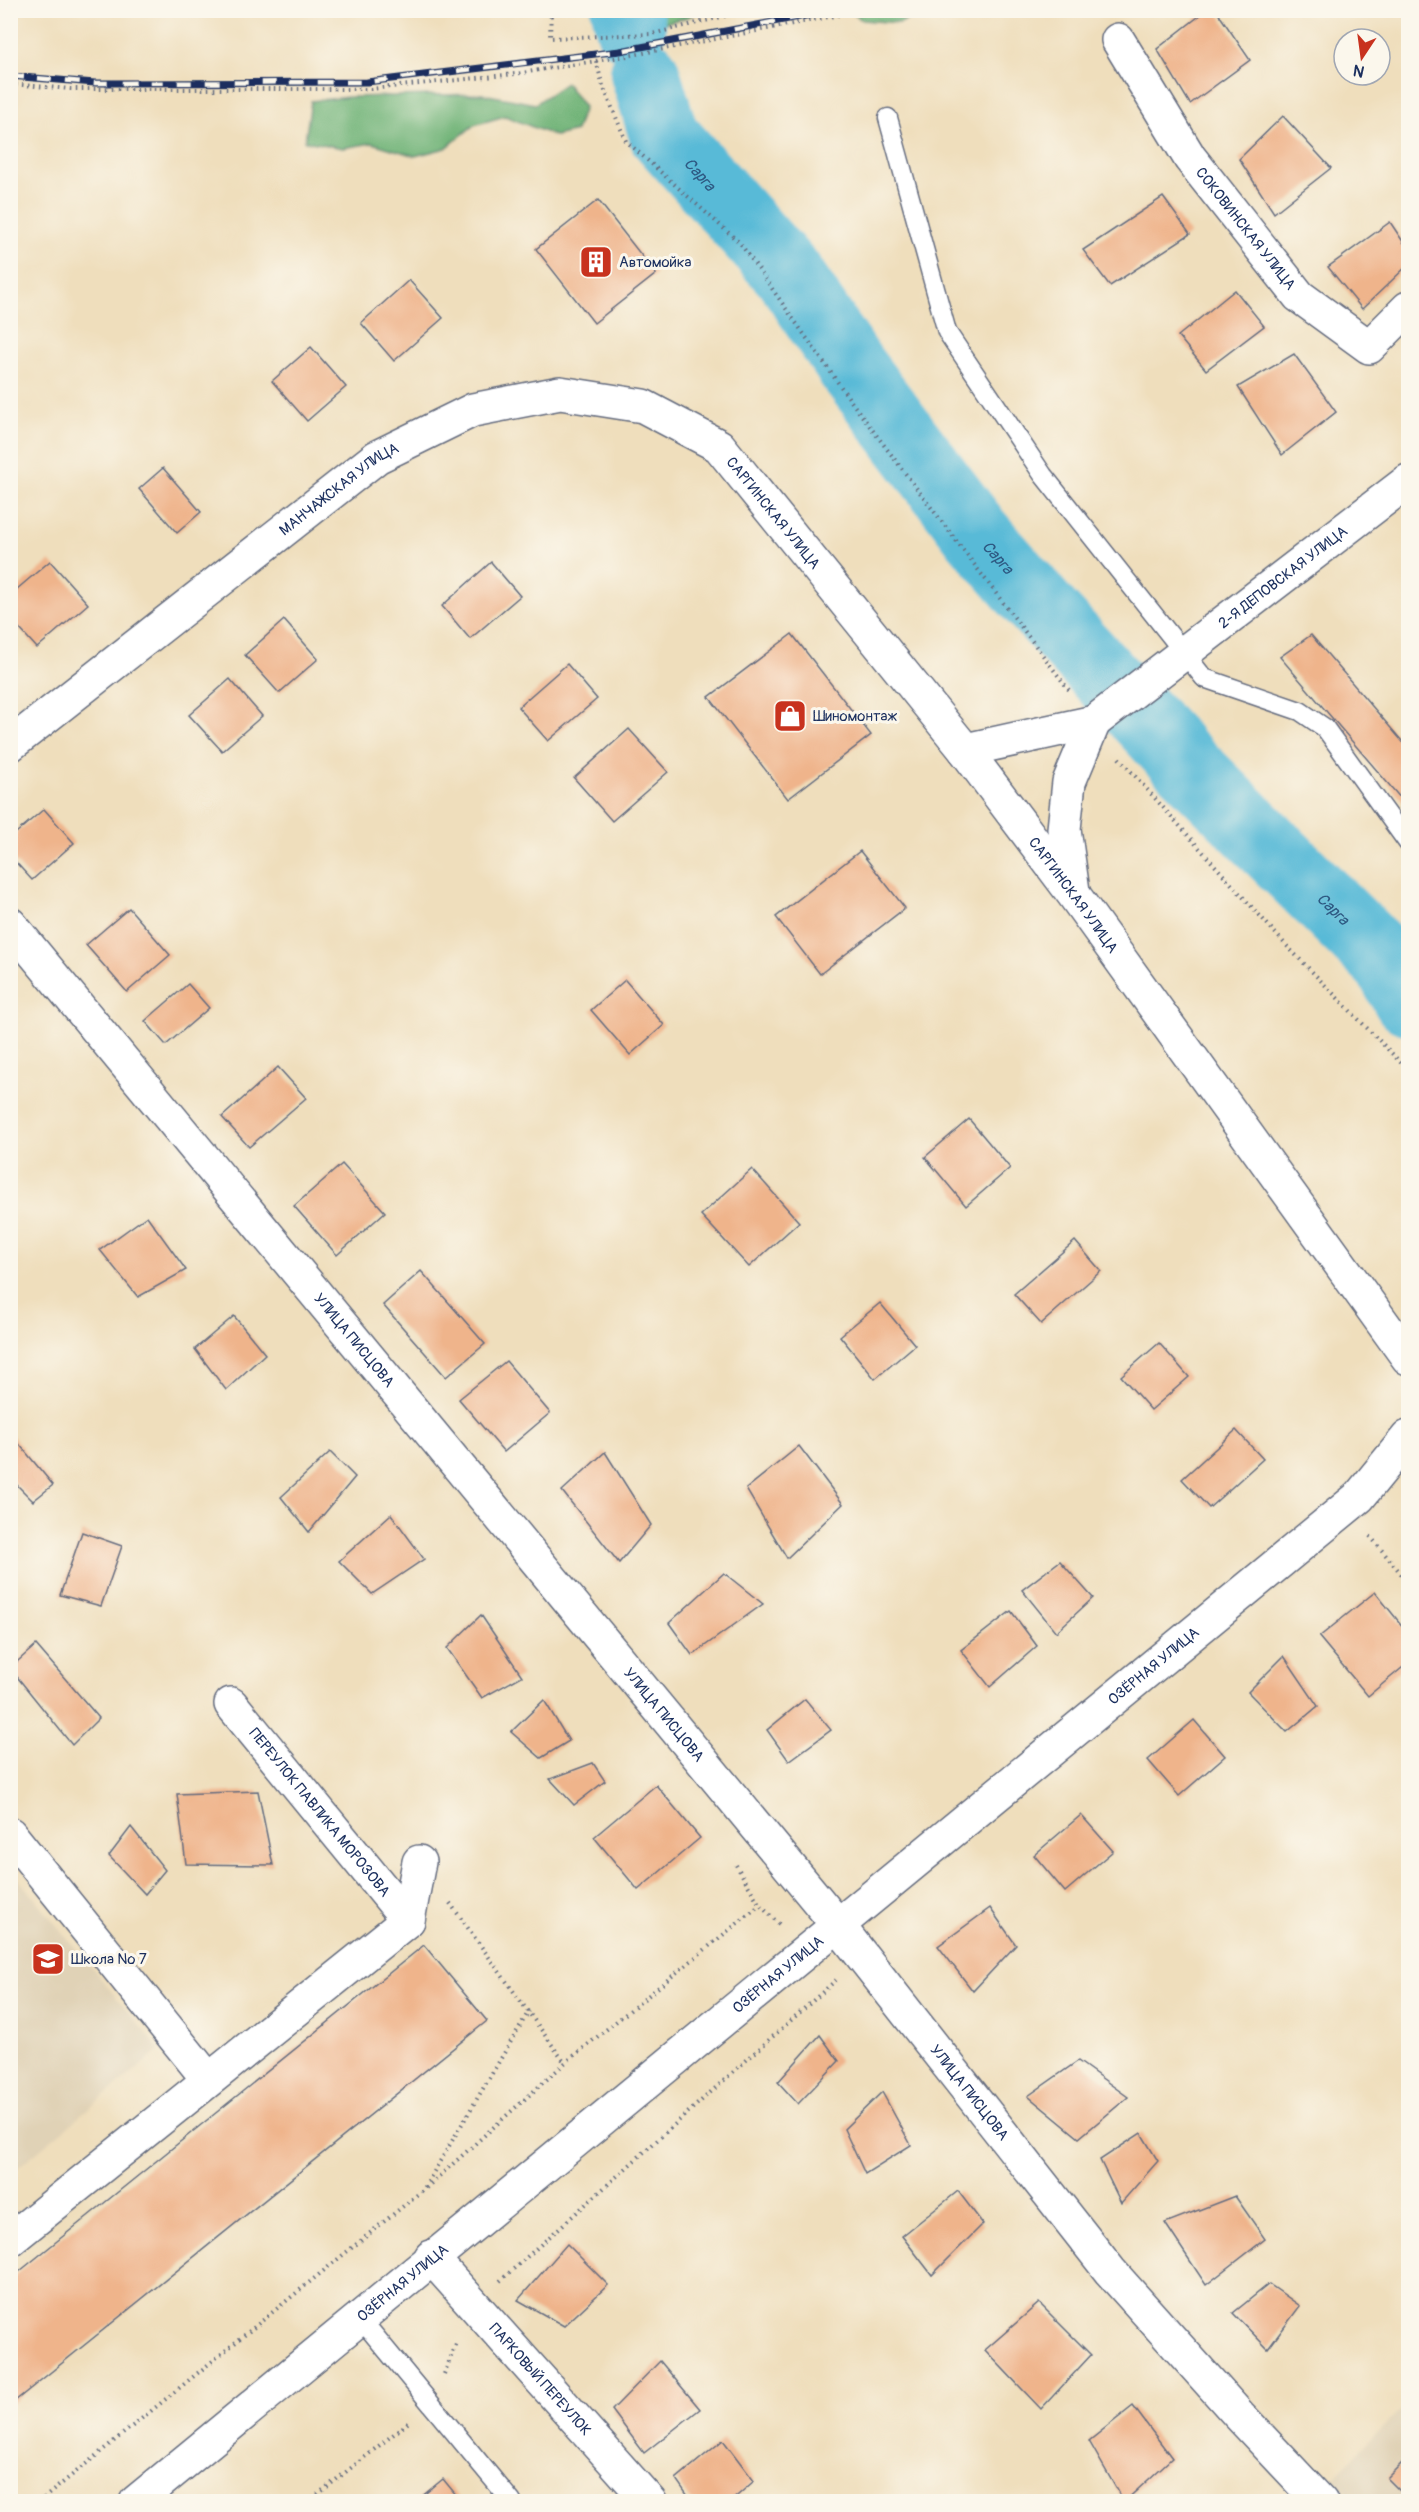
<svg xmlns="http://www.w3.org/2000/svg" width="1419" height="2512" font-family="Pangolin,sans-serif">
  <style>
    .built { fill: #e0d2b6 }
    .forest { fill: #6eb276; stroke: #44706a; stroke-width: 1.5 }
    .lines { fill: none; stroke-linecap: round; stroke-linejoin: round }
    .river { stroke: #59bad7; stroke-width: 70 }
    .building { fill: #efb48b }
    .service-casing { stroke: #656c7f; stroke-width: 21 }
    .minor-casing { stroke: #656c7f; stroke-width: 36 }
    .tertiary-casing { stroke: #656c7f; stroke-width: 36 }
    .path { stroke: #656c7f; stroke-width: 4; stroke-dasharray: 1.5 4.5; stroke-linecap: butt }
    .service { stroke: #fff; stroke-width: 18 }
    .minor { stroke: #fff; stroke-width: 33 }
    .tertiary { stroke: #fff; stroke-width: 33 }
    .rail-casing { stroke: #1b2f5e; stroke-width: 7 }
    .rail { stroke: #fbf7ec; stroke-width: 4.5; stroke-dasharray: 14; stroke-linecap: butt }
    .labels { text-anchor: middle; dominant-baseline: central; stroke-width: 6; stroke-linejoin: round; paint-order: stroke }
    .street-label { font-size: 15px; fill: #1b2f5e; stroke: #fbf7ec }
    .poi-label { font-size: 15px; fill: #1b2f5e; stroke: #fbf7ec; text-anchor: start }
    .water-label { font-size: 16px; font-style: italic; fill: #2e5982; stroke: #fbf7ec }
  </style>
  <rect width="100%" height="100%" fill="#fbf7ec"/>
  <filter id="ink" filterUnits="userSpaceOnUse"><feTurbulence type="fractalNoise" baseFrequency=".0167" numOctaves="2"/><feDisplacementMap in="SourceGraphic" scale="12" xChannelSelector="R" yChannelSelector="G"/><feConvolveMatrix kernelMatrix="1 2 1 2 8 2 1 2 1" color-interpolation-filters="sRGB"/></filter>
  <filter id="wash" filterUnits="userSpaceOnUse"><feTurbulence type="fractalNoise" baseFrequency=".008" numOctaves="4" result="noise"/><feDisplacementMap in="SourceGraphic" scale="24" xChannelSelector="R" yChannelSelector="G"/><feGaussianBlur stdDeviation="1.35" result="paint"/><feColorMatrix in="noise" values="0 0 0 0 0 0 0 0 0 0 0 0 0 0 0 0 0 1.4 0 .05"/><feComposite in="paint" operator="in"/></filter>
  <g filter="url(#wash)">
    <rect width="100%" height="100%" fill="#efdebc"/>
    <g class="built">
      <path d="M10,1869L160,2050L11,2173H10Z"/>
      <path d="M1408,2402V2501H1353L1331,2480Z"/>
    </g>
    <g class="forest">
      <path d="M619,11V10L701,11L688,17L642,29L622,20Z"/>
      <path d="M850,11H925L900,23L862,20Z"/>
      <path d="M566,83L584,107L576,131L555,136L505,116L474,125L446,148L415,156L372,143L343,148L305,141L311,101L349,97L483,94L535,104Z"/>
    </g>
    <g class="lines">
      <g class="river">
        <path d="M626,10L631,29"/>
        <path id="s1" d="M645,73L664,135L790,276L851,367L977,534L1043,610L1178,756L1388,964L1408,1000"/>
      </g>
    </g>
    <g id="blocks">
      <g class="building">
        <path d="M1207,10H1216L1250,60L1190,104L1157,49Z"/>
        <path d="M1283,116L1331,168L1274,213L1239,159Z"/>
        <path d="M1163,197L1190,234L1110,286L1083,250Z"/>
        <path d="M598,200L656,274L594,323L536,249Z"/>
        <path d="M1390,222L1408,249V265L1362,309L1328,267Z"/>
        <path d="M409,280L443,318L394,361L361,323Z"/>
        <path d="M1235,290L1264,326L1206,370L1178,336Z"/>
        <path d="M311,347L346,387L307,421L272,381Z"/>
        <path d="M1294,354L1336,412L1282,455L1238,387Z"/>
        <path d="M163,468L201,512L177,533L139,489Z"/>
        <path d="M50,561L88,604L37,648L10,618V595Z"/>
        <path d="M491,562L520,596L470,639L442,606Z"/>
        <path d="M284,620L318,659L279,693L245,655Z"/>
        <path d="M792,634L871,735L788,799L709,697Z"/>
        <path d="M1311,635L1408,748V807L1280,657Z"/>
        <path d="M567,664L597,699L548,741L518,707Z"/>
        <path d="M230,679L262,716L222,751L189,715Z"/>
        <path d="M629,729L668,772L612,821L574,778Z"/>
        <path d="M44,809L74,843L32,880L10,856V838Z"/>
        <path d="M860,851L905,908L820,974L776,917Z"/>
        <path d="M129,908L170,955L127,992L86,945Z"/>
        <path d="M625,980L664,1025L630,1055L591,1010Z"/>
        <path d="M188,984L209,1008L166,1045L145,1021Z"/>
        <path d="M278,1067L306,1098L249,1147L222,1117Z"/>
        <path d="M969,1119L1010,1168L966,1206L925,1157Z"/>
        <path d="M342,1164L385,1212L337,1255L294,1206Z"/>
        <path d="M752,1169L799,1222L749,1267L701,1215Z"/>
        <path d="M147,1216L186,1270L138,1297L100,1250Z"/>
        <path d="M1075,1241L1101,1271L1041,1324L1014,1294Z"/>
        <path d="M421,1271L485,1344L446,1377L383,1305Z"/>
        <path d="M880,1303L915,1345L875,1379L840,1336Z"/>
        <path d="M234,1316L265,1354L226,1390L195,1349Z"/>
        <path d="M1159,1343L1189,1377L1151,1410L1121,1376Z"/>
        <path d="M506,1361L550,1413L504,1452L459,1399Z"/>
        <path d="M1236,1430L1263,1459L1209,1508L1182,1479Z"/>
        <path d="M10,1433L53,1485L33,1501L10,1478Z"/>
        <path d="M799,1446L843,1504L787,1558L746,1489Z"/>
        <path d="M330,1452L355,1477L309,1532L281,1497Z"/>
        <path d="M605,1452L651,1525L619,1563L562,1491Z"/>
        <path d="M391,1514L424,1559L372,1594L339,1561Z"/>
        <path d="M82,1532L122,1546L101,1606L60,1595Z"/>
        <path d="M1060,1561L1093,1598L1056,1632L1022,1590Z"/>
        <path d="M724,1573L763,1604L692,1655L669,1623Z"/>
        <path d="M1375,1592L1408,1633V1663L1368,1696L1319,1637Z"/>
        <path d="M1011,1611L1037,1646L990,1687L961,1650Z"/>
        <path d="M481,1615L522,1676L482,1698L447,1648Z"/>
        <path d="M36,1645L99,1718L72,1745L10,1668Z"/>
        <path d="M1284,1656L1318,1706L1287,1732L1248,1692Z"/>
        <path d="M805,1699L831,1730L789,1761L767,1730Z"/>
        <path d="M544,1700L569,1741L541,1758L511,1732Z"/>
        <path d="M1194,1720L1225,1756L1179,1796L1148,1760Z"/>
        <path d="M593,1763L605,1781L574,1805L550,1779Z"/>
        <path d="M656,1785L700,1838L638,1890L594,1837Z"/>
        <path d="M258,1791L273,1865L186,1864L177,1794Z"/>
        <path d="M1081,1815L1113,1851L1065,1892L1034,1855Z"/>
        <path d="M131,1827L165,1870L145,1894L109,1856Z"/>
        <path d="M990,1908L1016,1945L973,1991L938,1946Z"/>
        <path d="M424,1945L487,2021L10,2405V2279Z"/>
        <path d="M820,2035L839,2061L798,2104L778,2082Z"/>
        <path d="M1078,2061L1128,2097L1079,2138L1028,2096Z"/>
        <path d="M882,2092L911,2145L865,2174L844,2129Z"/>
        <path d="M1141,2133L1158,2161L1121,2203L1100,2160Z"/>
        <path d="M958,2191L983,2224L932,2275L902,2236Z"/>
        <path d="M1235,2196L1265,2239L1206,2285L1165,2223Z"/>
        <path d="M567,2244L608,2285L564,2326L518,2300Z"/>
        <path d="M1269,2284L1300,2306L1268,2349L1233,2313Z"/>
        <path d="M1039,2303L1091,2355L1041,2409L985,2350Z"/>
        <path d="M660,2361L700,2409L644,2453L612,2410Z"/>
        <path d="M1133,2406L1172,2458L1124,2502L1089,2441Z"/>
        <path d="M723,2440L754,2481L730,2502H692L676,2479Z"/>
        <path d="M1408,2457V2499L1387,2478Z"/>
        <path d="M443,2479L462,2502H415Z"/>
      </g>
    </g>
  </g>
  <g filter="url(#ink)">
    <use href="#blocks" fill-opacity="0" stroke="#656c7f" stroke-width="1.5"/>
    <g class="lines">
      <g class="service-casing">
        <g id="service">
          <path d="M888,118L947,332L1043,475L1204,678L1300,711L1325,728L1408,843"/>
          <path d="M360,2318L512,2502"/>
        </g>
      </g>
      <g class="minor-casing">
        <g id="minor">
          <path id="s2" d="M1118,40L1190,158L1299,296L1369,347L1408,308"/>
          <path id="s3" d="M10,924L837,1924L1110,2271L1239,2415L1321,2502"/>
          <path id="s4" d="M231,1704L408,1920"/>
          <path d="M10,1834L208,2079"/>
          <path d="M10,2240L408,1920L419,1862"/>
          <path id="s5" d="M431,2257L650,2502"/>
          <path id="s6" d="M136,2502L1359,1497L1408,1437"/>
        </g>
      </g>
      <g class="tertiary-casing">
        <g id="tertiary">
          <path id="s7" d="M10,745L377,457L473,410L560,393L643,406L719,446L965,750L1074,895L1408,1358"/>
          <path id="s8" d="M965,750L1094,722L1408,481"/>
          <path d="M1073,891L1064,829L1069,782L1094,722"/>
        </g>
      </g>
      <g class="path">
        <path d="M551,10L550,38L652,34L750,10"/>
        <path d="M596,61L603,86L626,141L740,243L853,404L1069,690"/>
        <path d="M10,84L70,89H371L515,74L633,55L865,10"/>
        <path d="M1119,758L1285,944L1408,1070"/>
        <path d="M1370,1536L1408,1582"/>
        <path d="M736,1865L760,1905L781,1926"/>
        <path d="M450,1903L565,2063"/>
        <path d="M426,2188L565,2063L760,1905"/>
        <path d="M500,2281L836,1980"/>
        <path d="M444,2374L457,2342"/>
        <path d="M39,2502L423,2190L529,2011"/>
        <path d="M308,2502L409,2422"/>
      </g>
      <use href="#service" class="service"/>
      <use href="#minor" class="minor"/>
      <use href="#tertiary" class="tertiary"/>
      <g class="rail-casing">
        <path id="rail" d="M10,76L95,83L367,82L620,51L836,10"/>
      </g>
      <use href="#rail" class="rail"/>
    </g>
  </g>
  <defs>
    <g id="building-square" transform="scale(1.725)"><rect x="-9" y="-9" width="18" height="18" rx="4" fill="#c8321e" stroke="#fbf7ec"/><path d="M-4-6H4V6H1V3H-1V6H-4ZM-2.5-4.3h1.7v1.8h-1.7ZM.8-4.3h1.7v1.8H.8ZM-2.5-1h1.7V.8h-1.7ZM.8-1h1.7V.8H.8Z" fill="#fff"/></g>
    <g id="shop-square" transform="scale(1.725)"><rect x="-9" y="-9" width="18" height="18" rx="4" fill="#c8321e" stroke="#fbf7ec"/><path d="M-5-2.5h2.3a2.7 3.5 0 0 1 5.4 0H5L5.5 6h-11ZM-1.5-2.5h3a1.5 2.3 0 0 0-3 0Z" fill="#fff"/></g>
    <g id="school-square" transform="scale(1.725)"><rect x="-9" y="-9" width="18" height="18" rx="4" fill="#c8321e" stroke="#fbf7ec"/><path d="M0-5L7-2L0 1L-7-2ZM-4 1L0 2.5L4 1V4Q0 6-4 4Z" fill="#fff"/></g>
  </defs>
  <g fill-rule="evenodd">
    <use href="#building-square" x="596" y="262"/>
    <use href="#shop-square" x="790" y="716"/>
    <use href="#school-square" x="48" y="1959"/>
  </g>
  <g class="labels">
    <g class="street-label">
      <text stroke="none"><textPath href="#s2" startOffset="228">СОКОВИНСКАЯ УЛИЦА</textPath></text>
      <text stroke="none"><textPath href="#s7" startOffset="417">МАНЧАЖСКАЯ УЛИЦА</textPath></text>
      <text stroke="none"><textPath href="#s7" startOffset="918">САРГИНСКАЯ УЛИЦА</textPath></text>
      <text stroke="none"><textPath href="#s8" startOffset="370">2-Я ДЕПОВСКАЯ УЛИЦА</textPath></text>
      <text stroke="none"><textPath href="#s7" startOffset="1404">САРГИНСКАЯ УЛИЦА</textPath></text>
      <text stroke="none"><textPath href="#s3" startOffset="540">УЛИЦА ПИСЦОВА</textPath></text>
      <text stroke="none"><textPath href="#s6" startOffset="1317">ОЗЁРНАЯ УЛИЦА</textPath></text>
      <text stroke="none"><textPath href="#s3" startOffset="1026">УЛИЦА ПИСЦОВА</textPath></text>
      <text stroke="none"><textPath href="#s4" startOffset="140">ПЕРЕУЛОК ПАВЛИКА МОРОЗОВА</textPath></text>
      <text stroke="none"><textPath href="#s6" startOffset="831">ОЗЁРНАЯ УЛИЦА</textPath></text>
      <text stroke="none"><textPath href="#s3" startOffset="1512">УЛИЦА ПИСЦОВА</textPath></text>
      <text stroke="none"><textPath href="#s6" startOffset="345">ОЗЁРНАЯ УЛИЦА</textPath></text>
      <text stroke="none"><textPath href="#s5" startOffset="164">ПАРКОВЫЙ ПЕРЕУЛОК</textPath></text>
    </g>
    <g class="poi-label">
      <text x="619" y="262">Автомойка</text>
      <text x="813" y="716">Шиномонтаж</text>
      <text x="71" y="1959">Школа № 7</text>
    </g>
    <g class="water-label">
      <text stroke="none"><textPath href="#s1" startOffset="118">Сарга</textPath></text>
      <text stroke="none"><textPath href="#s1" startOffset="604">Сарга</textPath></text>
      <text stroke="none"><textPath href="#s1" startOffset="1090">Сарга</textPath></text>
    </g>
  </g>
  <rect width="1419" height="2512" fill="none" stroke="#fbf7ec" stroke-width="36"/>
  <g transform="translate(1362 57) rotate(193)"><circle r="28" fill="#fbf7ec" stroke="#a1a7b3" stroke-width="1.5"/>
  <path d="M0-4.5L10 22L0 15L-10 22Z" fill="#c8321e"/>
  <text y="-9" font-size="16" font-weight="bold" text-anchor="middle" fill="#1b2f5e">N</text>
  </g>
</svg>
